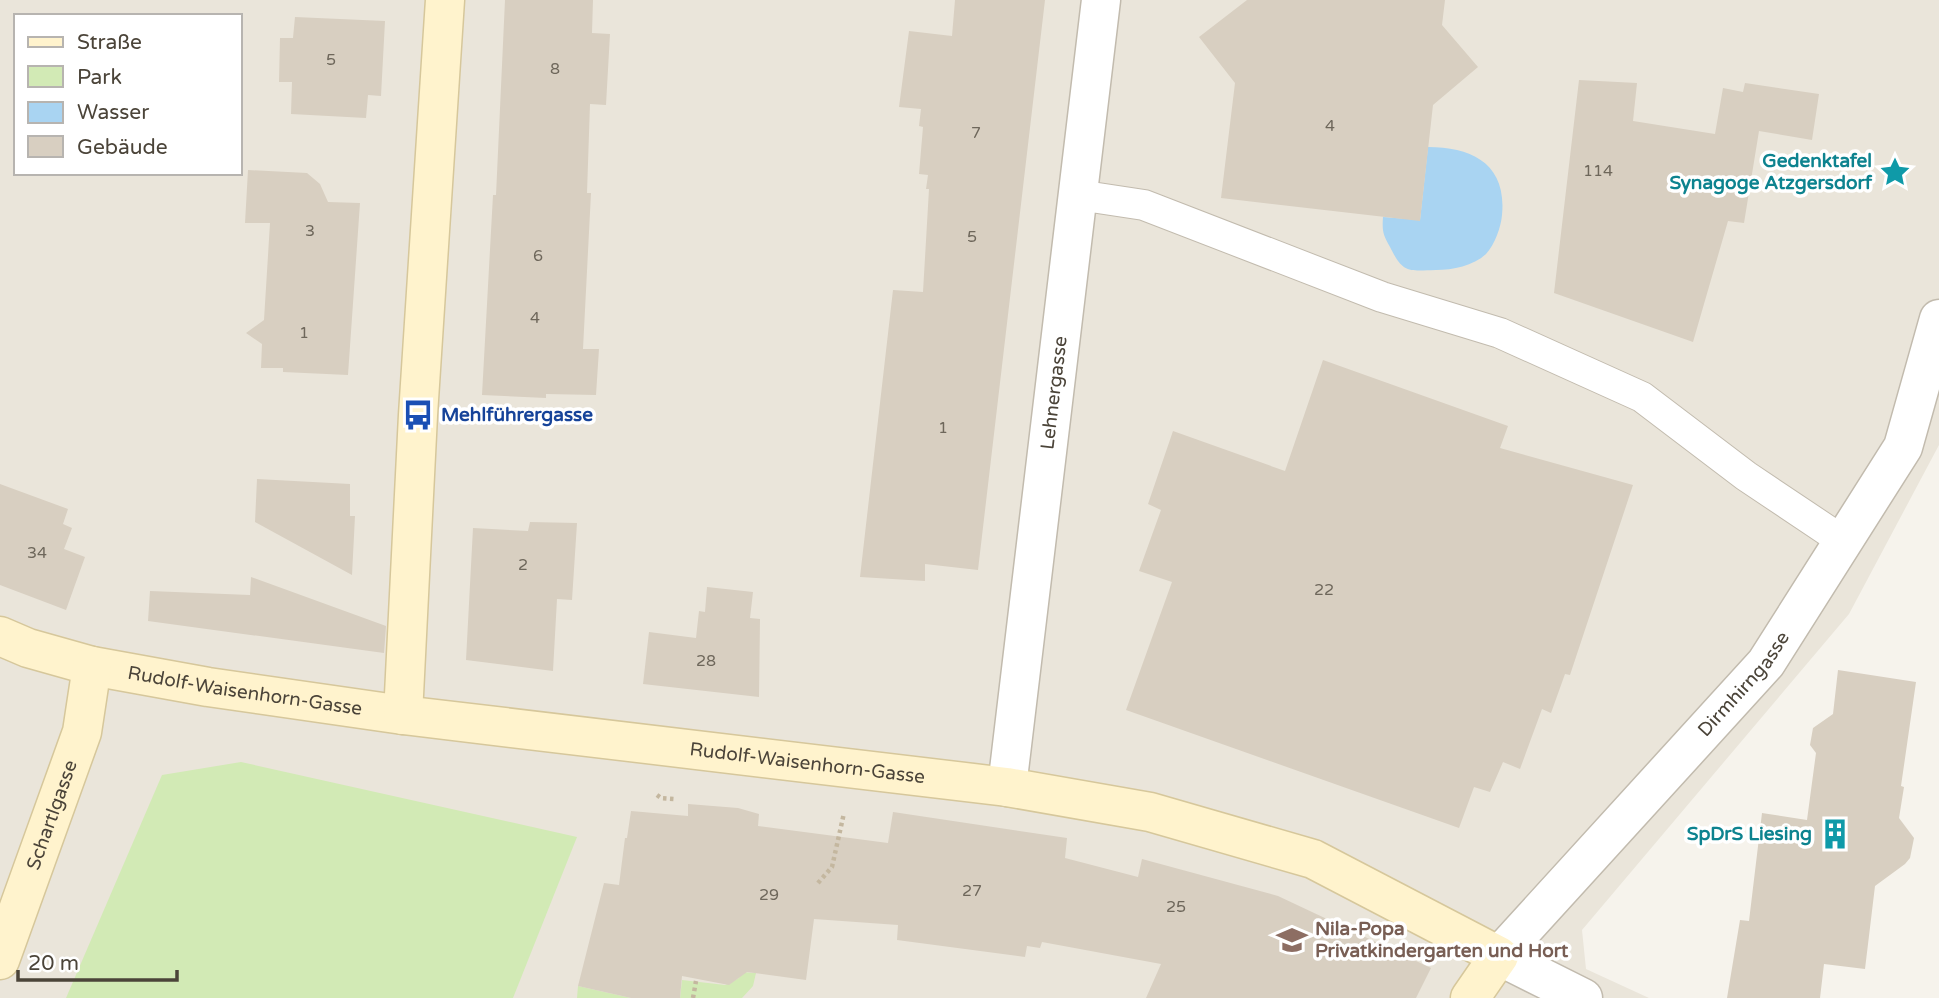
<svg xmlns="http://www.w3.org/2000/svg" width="1939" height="998" font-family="'Varela Round',sans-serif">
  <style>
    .residential { fill: #eae5da; fill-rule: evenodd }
    .green { fill: #d2eab5 }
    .water { fill: #a9d4f2 }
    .building { fill: #d8cfc1 }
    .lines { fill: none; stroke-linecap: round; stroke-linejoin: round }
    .lane-casing { stroke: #c2bbae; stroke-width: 32 }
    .street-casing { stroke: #c2bbae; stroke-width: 41 }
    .secondary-casing { stroke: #d6c79b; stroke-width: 41 }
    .path { stroke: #c4b79f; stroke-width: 4.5; stroke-dasharray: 3.5 3.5; stroke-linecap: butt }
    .lane { stroke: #fff; stroke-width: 30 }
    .street { stroke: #fff; stroke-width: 38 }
    .secondary { stroke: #fff3cd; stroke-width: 38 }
    .labels { text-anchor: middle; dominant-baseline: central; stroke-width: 7; stroke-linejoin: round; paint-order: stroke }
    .number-label { font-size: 16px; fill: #6e675b }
    .culture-label { font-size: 19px; font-weight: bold; fill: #0d838f; stroke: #fff; text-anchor: end }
    .street-label { font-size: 19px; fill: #4b4439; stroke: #fff }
    .transit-label { font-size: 19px; font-weight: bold; fill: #164399; stroke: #fff; text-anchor: start }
    .education-label { font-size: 19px; font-weight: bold; fill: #785e54; stroke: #fff; text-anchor: start }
  </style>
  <rect width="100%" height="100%" fill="#f6f3ec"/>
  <path class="residential" d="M0,0H1939V445L1849,614L1582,930L1586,969L1649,998H0ZM16,16H240V173H16Z"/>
  <g class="green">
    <path d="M241,762L577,837L513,998H66L162,775Z"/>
    <path d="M741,972L756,973L753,986L742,998H680L682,980L725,985L739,978Z"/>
    <path d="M578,986L631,998H577Z"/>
  </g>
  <path class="water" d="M1428,147C1472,147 1507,164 1502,215C1501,227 1495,244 1486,254C1473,266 1453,270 1436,270C1407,271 1403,273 1390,247C1383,235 1382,231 1383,217L1420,220Z"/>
  <g class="building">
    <path d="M505,0H593L592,33L610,34L606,105L590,104L587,193H591L583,349H599L596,395L546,394V398L482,395L493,195H496Z"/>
    <path d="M955,0H1045L978,570L925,564V581L860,577L893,290L923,292L929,189H926L928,175L919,174L923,127L919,126L921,109L899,107L909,31L952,36Z"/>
    <path d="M1247,0H1445L1442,25L1478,67L1433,105L1420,221L1221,198L1235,83L1199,37Z"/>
    <path d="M295,17L385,21L381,96L368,95L366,118L291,114L292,82H279L280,38H293Z"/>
    <path d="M1579,80L1637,83L1633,121L1715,134L1723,88L1743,92L1745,83L1819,94L1812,140L1759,131L1744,223L1728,221L1693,342L1554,293Z"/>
    <path d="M248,170L307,173L320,184L328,202L360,203L348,375L283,372V368H261L262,344L246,333L264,320L270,223H245Z"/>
    <path d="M1323,360L1508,426L1500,448L1633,485L1570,675L1565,674L1551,713L1542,709L1520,769L1503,762L1490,792L1474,787L1459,828L1126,710L1172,582L1139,571L1161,510L1148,504L1173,431L1285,471Z"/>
    <path d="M257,479L350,484V516H355L352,575L255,522Z"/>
    <path d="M0,484L68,509L63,524L72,528L64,549L85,557L66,610L0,585Z"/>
    <path d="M530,522L577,523L572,600L557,599L553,671L466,660L473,528L528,531Z"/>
    <path d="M251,577L386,626L384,653L148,621L150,591L250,595Z"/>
    <path d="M707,587L753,592L750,618L760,619L759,697L643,684L649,632L696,638L699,611L705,612Z"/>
    <path d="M1838,670L1916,682L1901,786L1904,787L1899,818L1914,838L1910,858L1905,864L1875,886L1865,969L1824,964L1820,998H1727L1740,920L1749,921L1762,813L1807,820L1816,753L1810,745L1813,728L1833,714Z"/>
    <path d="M688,804L738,808L759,814L758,826L888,843L893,812L1067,838L1065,858L1138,877L1142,859L1278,896L1431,968L1416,998H1146L1161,964L1042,942L1040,948L1027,946L1025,957L897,940L898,925L814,919L806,980L747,972L729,985L682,976L680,998H631L578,986L604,883L619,885L625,838H627L631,811L688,816Z"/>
  </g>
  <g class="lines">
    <g class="lane-casing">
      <path id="lane" d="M1078,195L1144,205L1382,297L1500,333L1642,397L1746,476L1843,541"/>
    </g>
    <g class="street-casing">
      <g id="street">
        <path id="s1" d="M1007,787L1101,0"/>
        <path id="s2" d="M1583,998L1499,956L1766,663L1903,447L1939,319"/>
      </g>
    </g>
    <g class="secondary-casing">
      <g id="secondary">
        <path id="s3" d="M0,636L28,648L92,666L208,687L403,715L1007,787L1150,812L1313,859L1499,956L1470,998"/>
        <path d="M403,715L418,415L445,0"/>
        <path id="s4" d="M0,960L82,732L92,666"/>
      </g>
    </g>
    <g class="path">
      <path d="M657,795L661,798L675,799"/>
      <path d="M818,883L832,867L844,813"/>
      <path d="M693,998L696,981"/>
    </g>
    <use href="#lane" class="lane"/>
    <use href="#street" class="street"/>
    <use href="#secondary" class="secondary"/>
  </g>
  <defs>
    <g id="sight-bare" transform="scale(2.415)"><path d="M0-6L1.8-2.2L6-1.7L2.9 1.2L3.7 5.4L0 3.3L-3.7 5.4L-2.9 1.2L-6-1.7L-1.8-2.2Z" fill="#0f9aa8" stroke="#fff" stroke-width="2.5" paint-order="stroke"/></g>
    <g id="bus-bare" transform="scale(2.415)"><path d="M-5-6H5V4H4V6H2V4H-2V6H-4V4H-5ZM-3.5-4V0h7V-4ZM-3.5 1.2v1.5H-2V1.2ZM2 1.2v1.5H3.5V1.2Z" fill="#1a4fb4" stroke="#fff" stroke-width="2.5" paint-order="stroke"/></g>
    <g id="building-bare" transform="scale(2.415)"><path d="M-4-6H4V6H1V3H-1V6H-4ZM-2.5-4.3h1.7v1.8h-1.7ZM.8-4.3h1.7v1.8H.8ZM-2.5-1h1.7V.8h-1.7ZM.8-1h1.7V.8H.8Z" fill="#0f9aa8" stroke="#fff" stroke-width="2.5" paint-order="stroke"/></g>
    <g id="school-bare" transform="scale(2.415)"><path d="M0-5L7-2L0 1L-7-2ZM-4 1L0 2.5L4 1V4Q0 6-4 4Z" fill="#8d6e63" stroke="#fff" stroke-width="2.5" paint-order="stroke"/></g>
  </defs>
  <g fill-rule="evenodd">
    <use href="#sight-bare" x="1895" y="172"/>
    <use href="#bus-bare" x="418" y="415"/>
    <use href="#building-bare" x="1835" y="834"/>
    <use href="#school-bare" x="1292" y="940"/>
  </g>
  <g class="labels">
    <g class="number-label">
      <text x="331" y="60">5</text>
      <text x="555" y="69">8</text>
      <text x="1330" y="126">4</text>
      <text x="976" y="133">7</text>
      <text x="1598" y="171">114</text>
      <text x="310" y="231">3</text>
      <text x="972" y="237">5</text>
      <text x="538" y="256">6</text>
      <text x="535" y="318">4</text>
      <text x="304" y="333">1</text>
      <text x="943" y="428">1</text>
      <text x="37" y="553">34</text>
      <text x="523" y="565">2</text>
      <text x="1324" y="590">22</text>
      <text x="706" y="661">28</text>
      <text x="972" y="891">27</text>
      <text x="769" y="895">29</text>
      <text x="1176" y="907">25</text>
    </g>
    <g class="culture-label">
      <text x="1872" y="161">Gedenktafel<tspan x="1872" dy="22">Synagoge Atzgersdorf</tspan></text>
      <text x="1812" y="834">SpDrS Liesing</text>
    </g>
    <g class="street-label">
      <text stroke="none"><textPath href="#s1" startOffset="397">Lehnergasse</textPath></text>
      <text stroke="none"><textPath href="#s2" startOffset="460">Dirmhirngasse</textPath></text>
      <text stroke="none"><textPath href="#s3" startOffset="252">Rudolf-Waisenhorn-Gasse</textPath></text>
      <text stroke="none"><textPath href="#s3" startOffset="819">Rudolf-Waisenhorn-Gasse</textPath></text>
      <text stroke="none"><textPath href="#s4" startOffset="154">Schartlgasse</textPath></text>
    </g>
    <g class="transit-label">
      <text x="441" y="415">Mehlführergasse</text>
    </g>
    <g class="education-label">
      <text x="1315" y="929">Nila-Popa<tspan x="1315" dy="22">Privatkindergarten und Hort</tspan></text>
    </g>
  </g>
  <rect x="14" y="14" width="228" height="161" fill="#ffffff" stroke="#b7b4b0" stroke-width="2"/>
  <rect x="28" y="37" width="35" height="10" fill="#fff3cd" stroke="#b7b4b0" stroke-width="2"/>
  <text x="77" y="49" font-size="21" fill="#4b4439">Straße</text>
  <rect x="28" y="66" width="35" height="21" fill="#d2eab5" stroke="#b7b4b0" stroke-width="2"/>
  <text x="77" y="84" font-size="21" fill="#4b4439">Park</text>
  <rect x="28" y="102" width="35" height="21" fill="#a9d4f2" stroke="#b7b4b0" stroke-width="2"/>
  <text x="77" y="119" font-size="21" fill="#4b4439">Wasser</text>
  <rect x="28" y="136" width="35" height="21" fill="#d8cfc1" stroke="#b7b4b0" stroke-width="2"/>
  <text x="77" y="154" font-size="21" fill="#4b4439">Gebäude</text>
  <path d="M18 970v10h159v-10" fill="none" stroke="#4b4439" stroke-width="3.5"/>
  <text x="28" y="970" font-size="21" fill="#4b4439" stroke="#ffffff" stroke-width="5" paint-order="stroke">20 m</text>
</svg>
